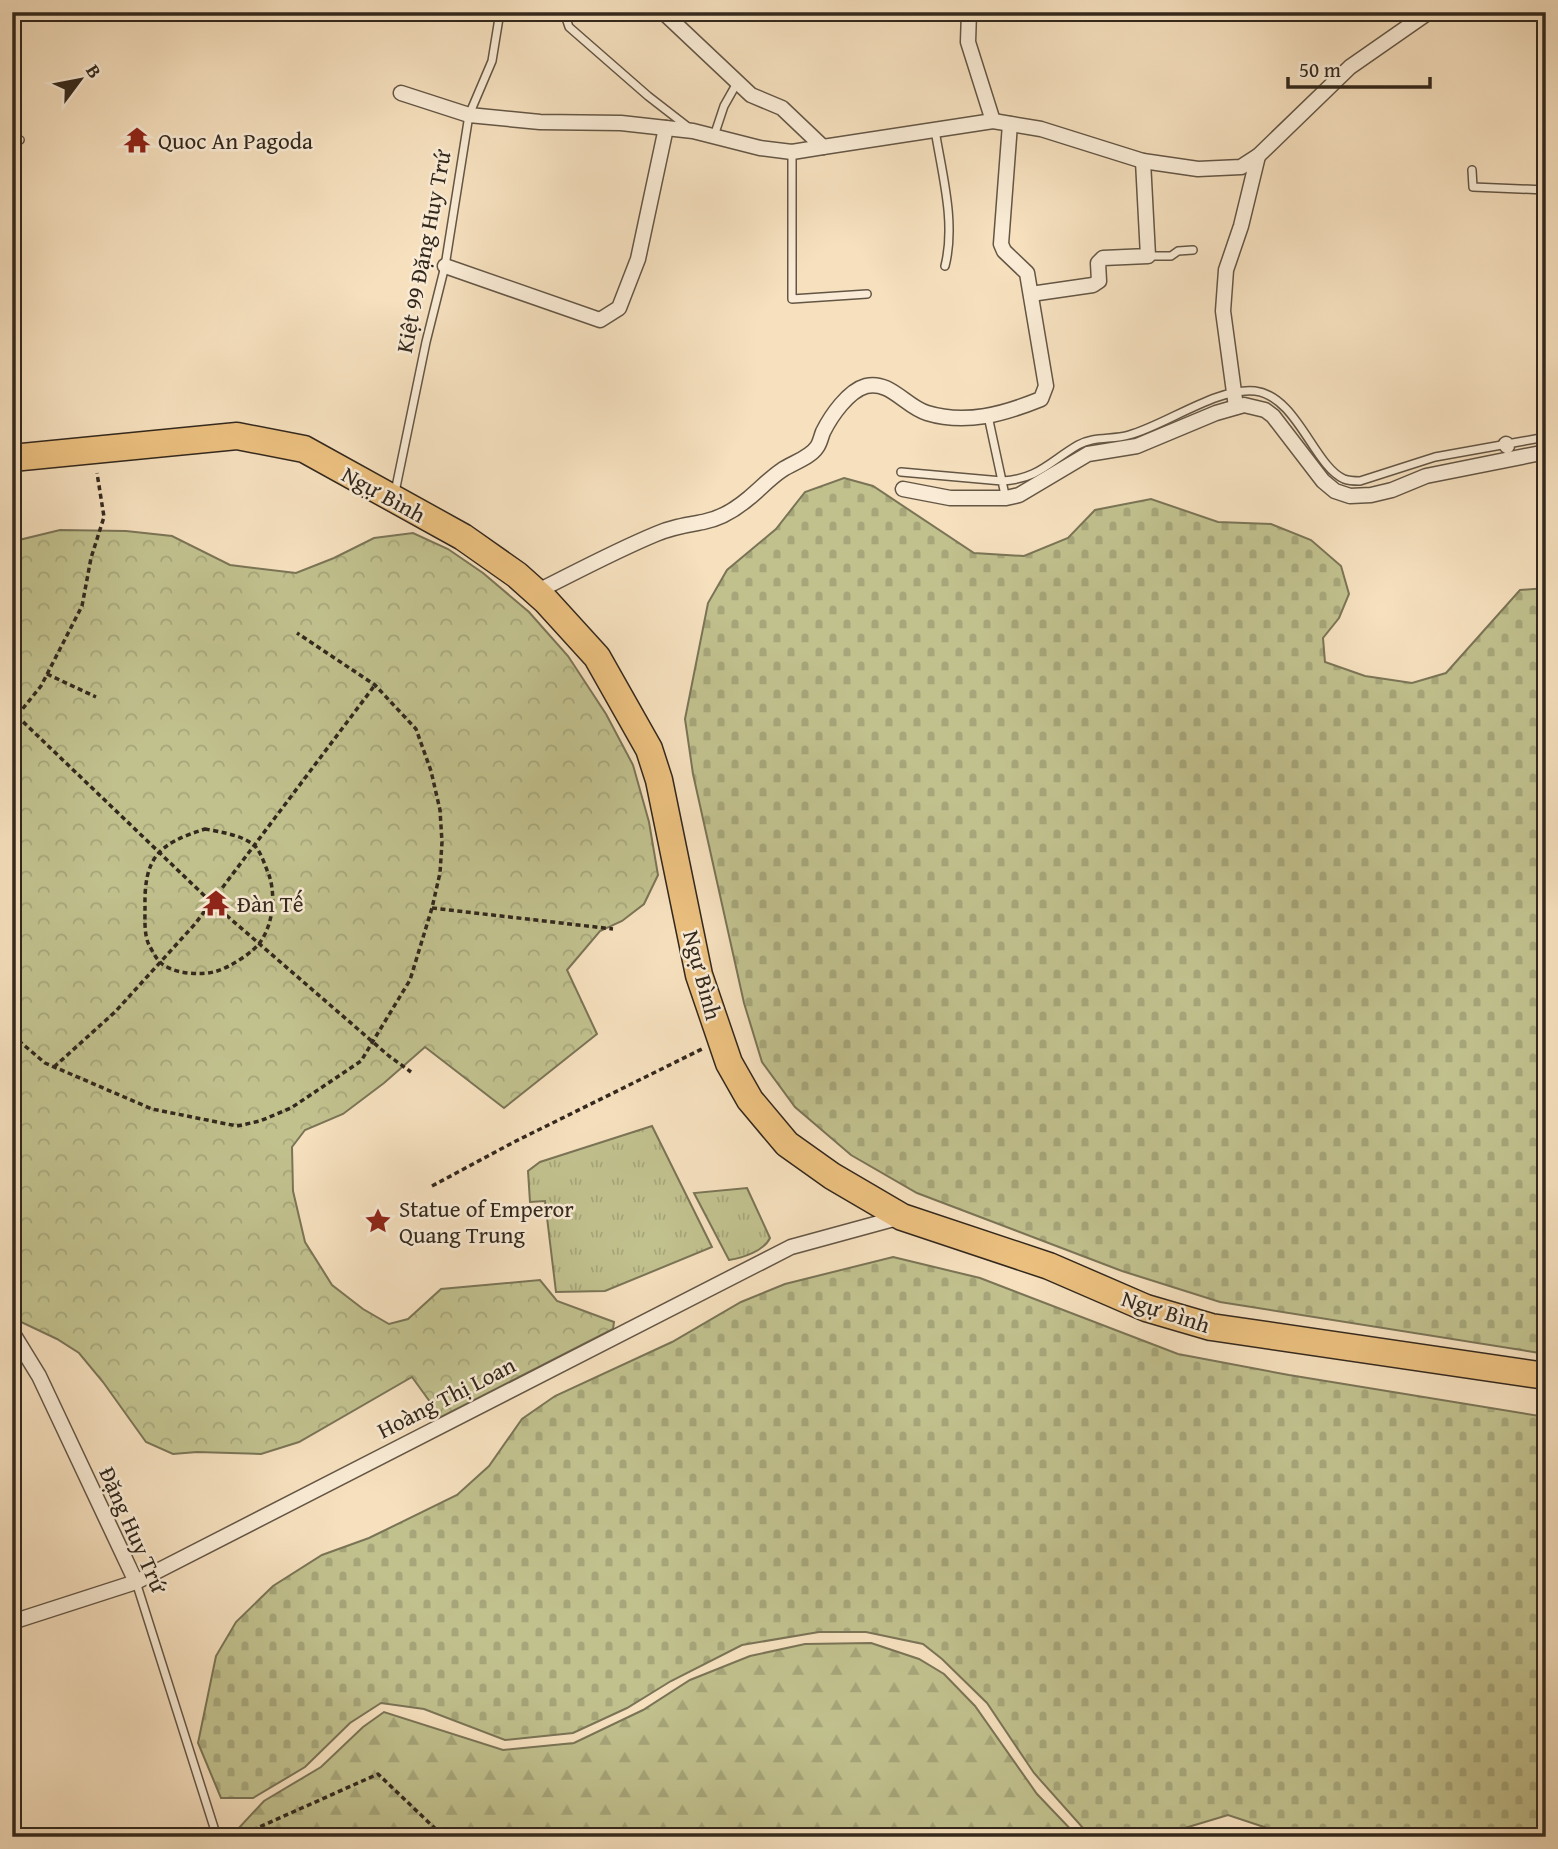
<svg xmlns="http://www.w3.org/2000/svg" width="1558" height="1849" font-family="'Gentium Book Plus',serif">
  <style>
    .grass { fill: url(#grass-tufts); stroke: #7a7456; stroke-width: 2 }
    .forest { fill: url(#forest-firs); stroke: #7a7456; stroke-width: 2 }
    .cemetery { fill: url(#cemetery-stones); stroke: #7a7456; stroke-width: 2 }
    .park { fill: url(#park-crowns); stroke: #7a7456; stroke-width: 2 }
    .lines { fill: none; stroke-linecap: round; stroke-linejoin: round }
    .lane-casing { stroke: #645645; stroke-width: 10 }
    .street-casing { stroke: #645645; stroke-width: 17 }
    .highway-casing { stroke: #33281d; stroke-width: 29 }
    .path { stroke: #33281d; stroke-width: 3.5; stroke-dasharray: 5 3.5; stroke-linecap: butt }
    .lane { stroke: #f9ebd5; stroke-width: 7 }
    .street { stroke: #f9ebd5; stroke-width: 14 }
    .highway { stroke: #ebc07f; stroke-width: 26 }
    .labels { text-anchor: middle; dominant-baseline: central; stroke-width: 5; stroke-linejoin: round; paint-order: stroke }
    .poi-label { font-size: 23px; fill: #33281d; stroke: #f9ebd5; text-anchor: start }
    .street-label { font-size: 23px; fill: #33281d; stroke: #f9ebd5 }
  </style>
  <defs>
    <pattern id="grass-tufts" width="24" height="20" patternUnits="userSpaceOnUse" patternTransform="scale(1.75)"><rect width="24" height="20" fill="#c1c18e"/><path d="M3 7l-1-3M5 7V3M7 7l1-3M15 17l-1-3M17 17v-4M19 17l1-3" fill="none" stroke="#a6a67a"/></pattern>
    <pattern id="forest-firs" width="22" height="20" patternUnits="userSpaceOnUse" patternTransform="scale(1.75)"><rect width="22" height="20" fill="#c1c18e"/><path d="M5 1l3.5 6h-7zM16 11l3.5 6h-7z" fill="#a6a67a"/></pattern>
    <pattern id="cemetery-stones" width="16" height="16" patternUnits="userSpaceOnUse" patternTransform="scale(1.75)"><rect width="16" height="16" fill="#c1c18e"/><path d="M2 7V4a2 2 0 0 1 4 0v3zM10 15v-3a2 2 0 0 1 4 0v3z" fill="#a6a67a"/></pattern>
    <pattern id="park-crowns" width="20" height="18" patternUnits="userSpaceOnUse" patternTransform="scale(1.75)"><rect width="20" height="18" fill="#c1c18e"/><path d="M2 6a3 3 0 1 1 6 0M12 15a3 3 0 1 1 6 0" fill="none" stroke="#a6a67a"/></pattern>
  </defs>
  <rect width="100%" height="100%" fill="#f6e0be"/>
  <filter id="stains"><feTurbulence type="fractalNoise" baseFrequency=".00286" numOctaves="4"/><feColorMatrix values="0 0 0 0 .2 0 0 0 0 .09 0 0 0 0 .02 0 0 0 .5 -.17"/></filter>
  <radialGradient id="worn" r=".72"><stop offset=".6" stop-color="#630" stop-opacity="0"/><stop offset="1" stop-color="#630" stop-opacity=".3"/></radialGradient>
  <g class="grass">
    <path d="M652,1126L712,1247L605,1291L556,1292L545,1201L530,1202L528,1171L540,1162Z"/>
    <path d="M747,1188L770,1238C764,1251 742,1258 729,1260L694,1193Z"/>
  </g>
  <path class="forest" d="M871,1643L919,1659L944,1674L975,1706L1037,1794L1078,1837H237L236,1831L264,1801L321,1767L363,1727L384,1712L503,1750L574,1743L643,1710L690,1680L750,1656L805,1644Z"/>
  <g class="cemetery">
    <path d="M844,478L873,486L974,553L1024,556L1068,538L1095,510L1151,499L1218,522L1271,524L1311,540L1341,566L1349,594L1339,618L1323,638L1325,662L1365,676L1412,683L1446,673L1520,590L1546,588V1354L1220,1302L1122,1271L917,1193L851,1155L795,1107L762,1062L744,1003L693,774L685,719L708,603L727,570L776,529L805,492Z"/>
    <path d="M893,1257L980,1278L1178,1354L1289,1375L1546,1417V1837H1356L1352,1835L1340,1837H1294L1228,1815L1185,1828L1171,1837H1091L1034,1773L987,1703L942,1659L923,1644L866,1632H819L742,1645L671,1681L627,1708L573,1733L505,1740L424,1709L381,1703L350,1723L305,1767L253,1798H221L198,1743L216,1656L236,1622L273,1586L322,1555L369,1538L457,1495L489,1466L522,1419L555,1396L672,1342L741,1302L785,1284Z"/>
  </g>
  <path class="park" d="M60,530L126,531L172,536L230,565L296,573L334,558L374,538L413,533L448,549L483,573L529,612L568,656L606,714L633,765L649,822L658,875L644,904L622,921L600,931L567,970L597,1034L504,1108L425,1047L384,1083L343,1114L305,1130L292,1147L293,1191L305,1242L332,1285L363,1309L389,1324L408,1319L441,1289L540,1280L557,1301L614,1322L613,1329L441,1417L412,1377L299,1442L261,1454L197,1452L173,1454L146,1442L103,1382L79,1353L57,1339L21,1322L12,1309V546L19,540Z"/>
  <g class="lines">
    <g class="lane-casing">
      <g id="lane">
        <path d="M564,12L569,27L648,96L688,127"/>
        <path d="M935,130C942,174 956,223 945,266"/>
        <path d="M714,136L724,106L737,83"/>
        <path d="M12,138L20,140"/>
        <path d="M792,152V299L867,294"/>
        <path d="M1472,170L1473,187L1546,190"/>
        <path d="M1148,256H1171L1178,251L1193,250"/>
        <path d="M988,416L1002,481C1038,479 1049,462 1078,445C1094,436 1112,440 1129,435C1166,425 1217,387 1255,391C1297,396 1314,466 1344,479C1349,481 1355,481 1360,481L1435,457L1546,437"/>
        <path d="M901,472L1002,481L1005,495"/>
        <path d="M395,492L426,342L445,266L469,115L492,61L500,12"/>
        <path d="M136,1582L217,1837"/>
      </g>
    </g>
    <g class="street-casing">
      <g id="street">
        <path d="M663,12L751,95L782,108L823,147L993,121L1041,129L1143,161L1198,169L1241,167L1258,156L1350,67L1429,12"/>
        <path d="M969,12L968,42L993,121"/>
        <path d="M401,93L469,115L540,122L621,123L693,131L760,148L792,152L823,147"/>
        <path d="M445,266L600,320L619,308L638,259L666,128"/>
        <path d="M1031,294L1093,285L1099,281L1098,263L1103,258L1148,256L1143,161"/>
        <path d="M1236,407L1223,311L1226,270L1241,226L1258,156"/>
        <path d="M1506,444L1507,446"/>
        <path d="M903,489L950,498H1006L1019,495L1088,454L1137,446L1216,413L1244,405L1265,410L1273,416L1323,481L1335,491L1350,496L1371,495L1392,490L1426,476L1546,452"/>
        <path d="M536,592C576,572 615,551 656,534C672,527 686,525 703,522C719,519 736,509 749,498C760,489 770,478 782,470C792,463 810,458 817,447C820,443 821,437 823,432C831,416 848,391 866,386C890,380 906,407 927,413C966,425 1004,414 1041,399L1046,386L1027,273L1004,251L1001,244L1010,124"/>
        <path d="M12,1332L39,1376L136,1582"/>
        <path d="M12,1622L136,1582L791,1247L901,1217"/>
      </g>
    </g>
    <g class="highway-casing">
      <path id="highway" d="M12,458L237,436L304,449L463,537L517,575L546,601L597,657L649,749L659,780L699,975L729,1063L750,1100L787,1144L832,1176L902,1217L1049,1266L1146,1308L1211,1327L1546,1376"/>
    </g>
    <g class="path">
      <path d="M47,674L96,697"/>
      <path d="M17,716L211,902L389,1056L411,1072"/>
      <path d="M12,722L41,686L82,606L91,558L104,517L97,473"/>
      <path d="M205,829C220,832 243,835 255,846C262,854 265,866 269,875C276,896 273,923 261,941C253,953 230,967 217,971C202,976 173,974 161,963C156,959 152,950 149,945C144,935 145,919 145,908C144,857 158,844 205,829Z"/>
      <path d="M432,908L613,929"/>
      <path d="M12,1035L45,1063L152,1109L237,1126L260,1121L291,1108L361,1061L410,980L432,908L440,873L442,842L440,810L431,771L416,729L375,685L297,633"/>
      <path d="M54,1067L115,1012L195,924L375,685"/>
      <path d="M432,1186L514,1142L702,1049"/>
      <path d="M237,1837L378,1774L444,1837"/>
    </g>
    <use href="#lane" class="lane"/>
    <use href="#street" class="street"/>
    <use href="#highway" class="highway"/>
  </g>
  <defs>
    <g id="temple-bare" transform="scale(2.1)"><path d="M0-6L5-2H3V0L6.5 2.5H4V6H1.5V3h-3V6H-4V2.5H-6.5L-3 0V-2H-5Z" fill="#8f2418" stroke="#f9ebd5" stroke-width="2.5" paint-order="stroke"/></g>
    <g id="sight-bare" transform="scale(2.1)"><path d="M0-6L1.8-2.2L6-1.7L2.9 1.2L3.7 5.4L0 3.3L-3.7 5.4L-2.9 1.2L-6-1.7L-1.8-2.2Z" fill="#8f2418" stroke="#f9ebd5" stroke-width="2.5" paint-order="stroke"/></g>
  </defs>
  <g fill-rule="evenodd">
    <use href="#temple-bare" x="137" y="140"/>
    <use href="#temple-bare" x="216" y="903"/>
    <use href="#sight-bare" x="378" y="1221"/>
  </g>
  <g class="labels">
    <g class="poi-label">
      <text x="158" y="140">Quoc An Pagoda</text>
      <text x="237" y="903">Đàn Tế</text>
      <text x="399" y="1208">Statue of Emperor<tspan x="399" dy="26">Quang Trung</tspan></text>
    </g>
    <g class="street-label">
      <text transform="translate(423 251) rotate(-79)">Kiệt 99 Đặng Huy Trứ</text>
      <text transform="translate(384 494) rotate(29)">Ngự Bình</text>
      <text transform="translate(703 975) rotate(75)">Ngự Bình</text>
      <text transform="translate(1166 1311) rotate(18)">Ngự Bình</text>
      <text transform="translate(446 1397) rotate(-27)">Hoàng Thị Loan</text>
      <text transform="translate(134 1530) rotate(66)">Đặng Huy Trứ</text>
    </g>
  </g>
  <rect width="1558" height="1849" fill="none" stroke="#f6e0be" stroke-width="42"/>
  <rect x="14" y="14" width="1530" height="1821" fill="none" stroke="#33281d" stroke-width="3.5"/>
  <rect x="21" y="21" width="1516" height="1807" fill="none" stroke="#33281d" stroke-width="2"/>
  <g transform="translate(80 80) rotate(58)" stroke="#f9ebd5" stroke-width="5" paint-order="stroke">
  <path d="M0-5L12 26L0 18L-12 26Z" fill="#33281d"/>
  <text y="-10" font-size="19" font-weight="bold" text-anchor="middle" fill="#33281d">B</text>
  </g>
  <path d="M1288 77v10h142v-10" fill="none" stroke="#33281d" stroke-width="3.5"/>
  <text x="1299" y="77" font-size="21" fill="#33281d" stroke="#f9ebd5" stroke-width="5" paint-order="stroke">50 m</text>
  <rect width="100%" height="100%" filter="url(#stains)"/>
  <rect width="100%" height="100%" fill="url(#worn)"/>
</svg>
